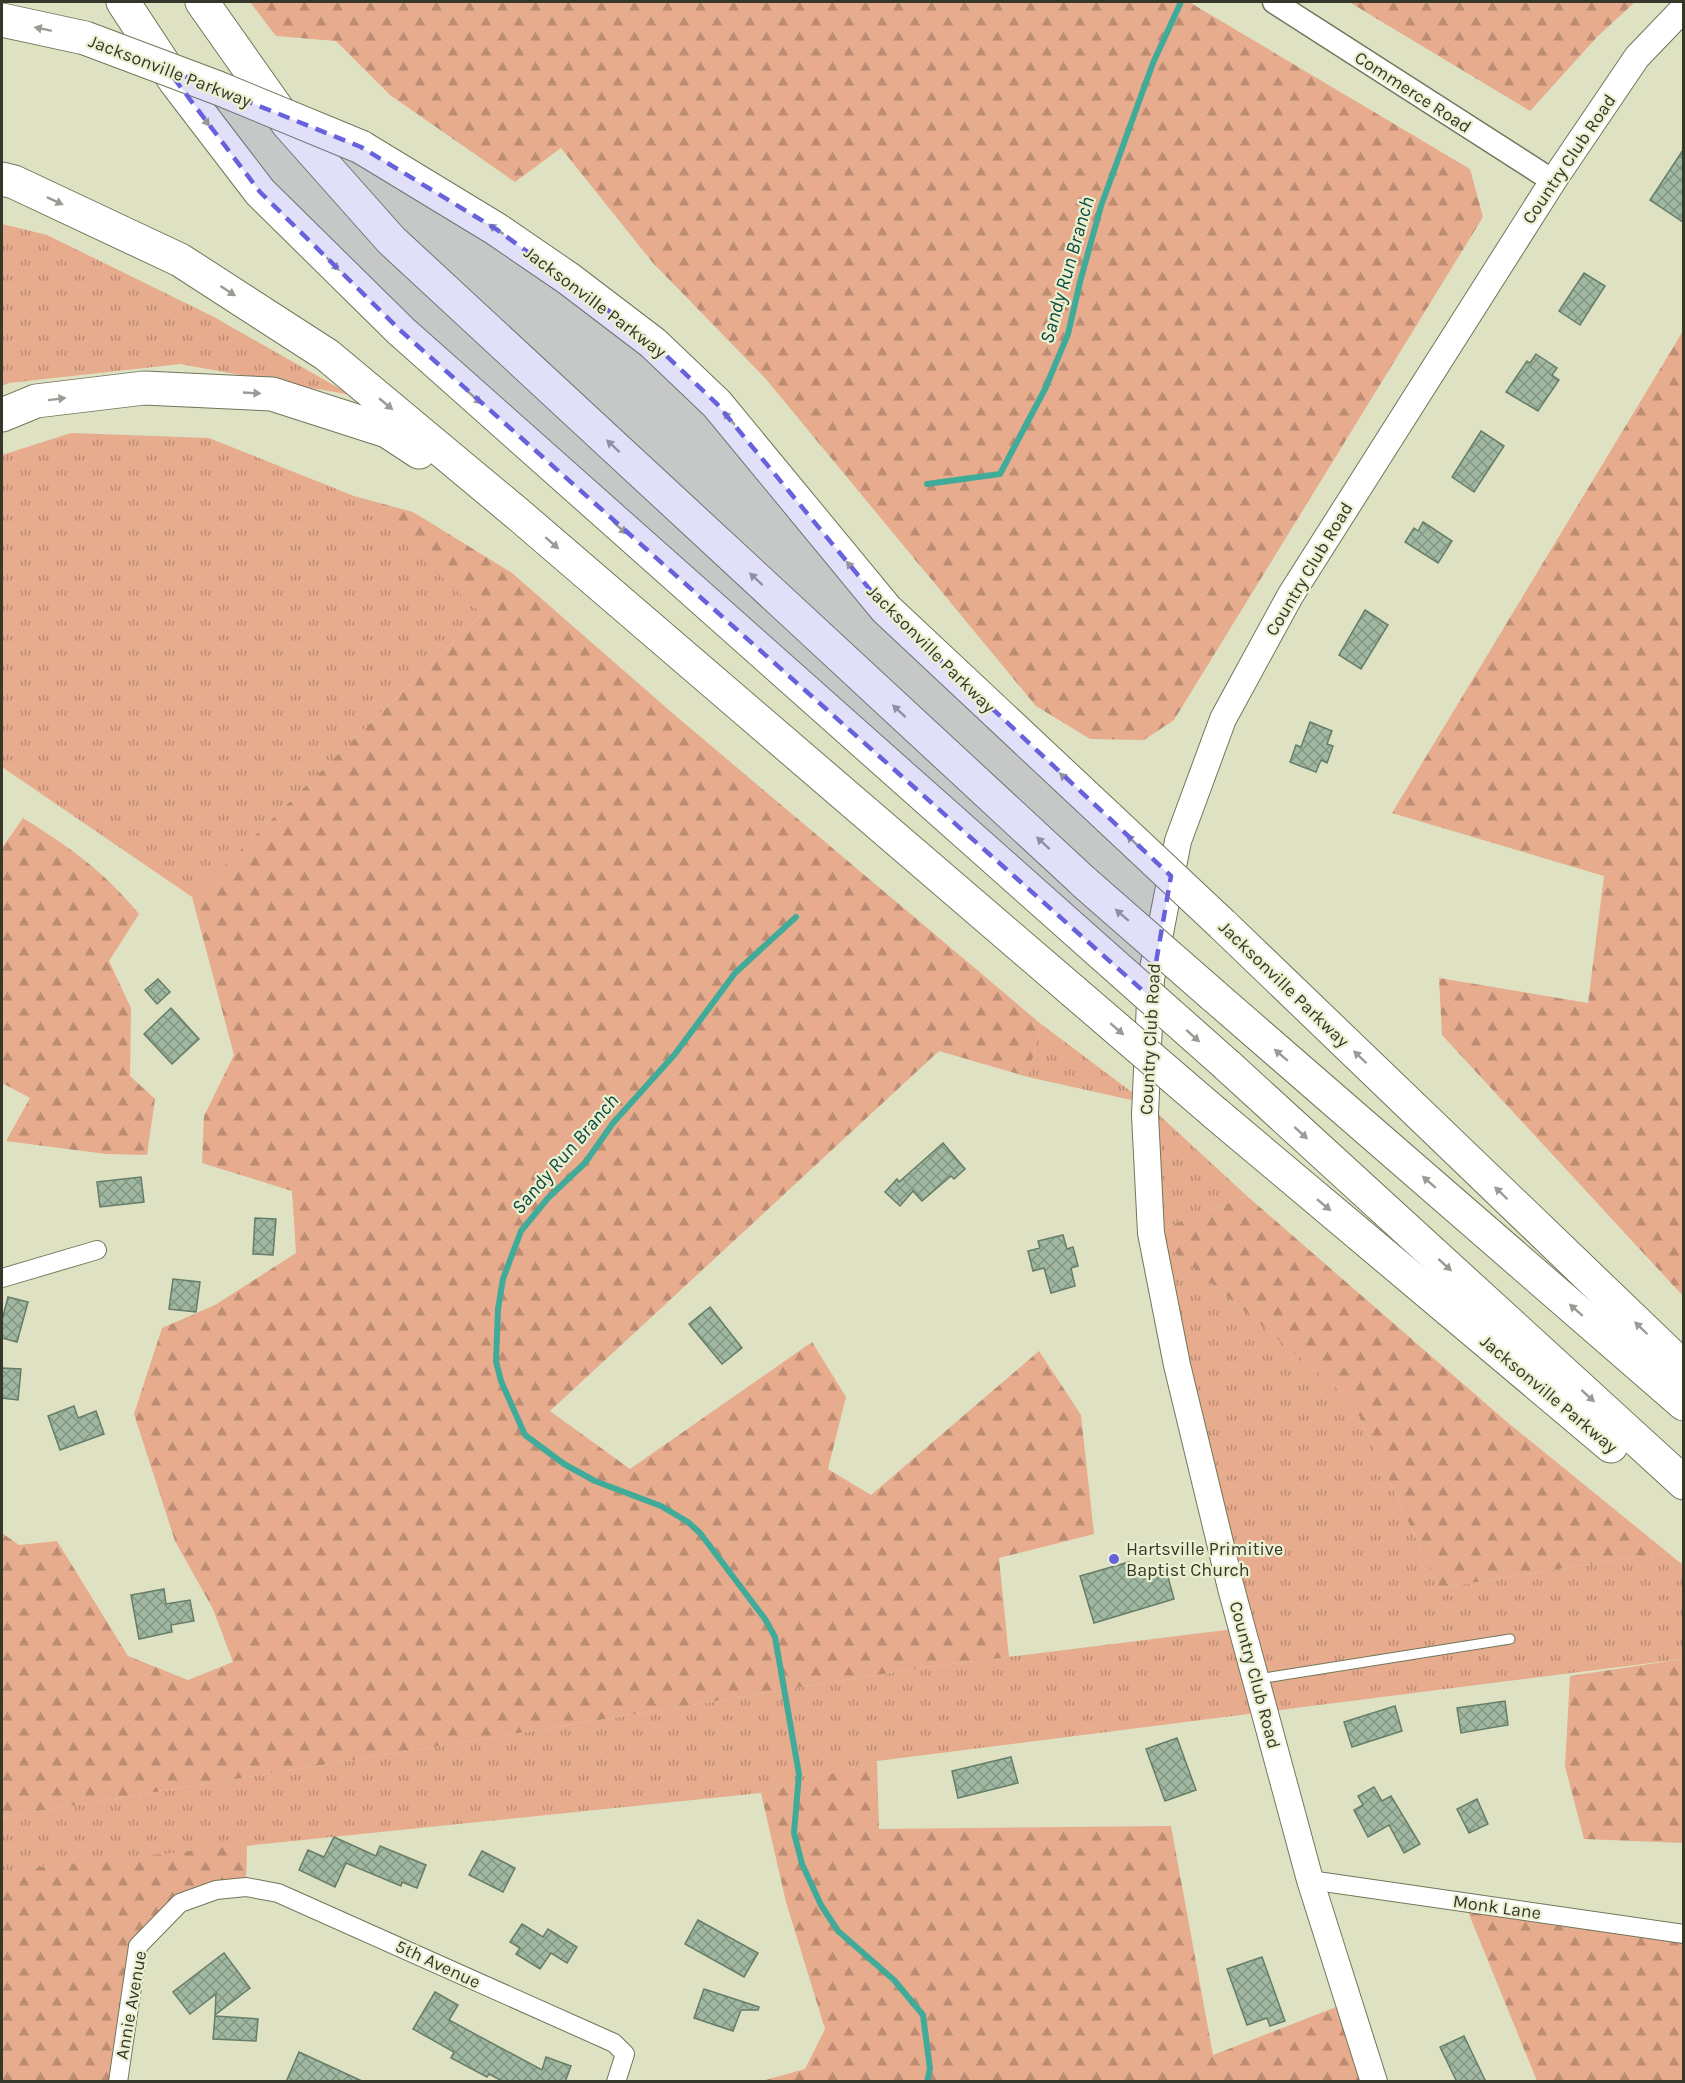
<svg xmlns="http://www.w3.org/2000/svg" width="1685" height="2083" font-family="Karla,sans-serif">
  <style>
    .grass { fill: url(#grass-tufts) }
    .forest { fill: url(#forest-firs) }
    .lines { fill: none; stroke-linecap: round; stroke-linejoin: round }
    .stream { stroke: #41ab9a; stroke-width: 6 }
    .building { fill: url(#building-cross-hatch); stroke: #667d68; stroke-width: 1.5 }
    .service-casing { stroke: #72765a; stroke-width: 11 }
    .minor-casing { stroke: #72765a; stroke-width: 20 }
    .tertiary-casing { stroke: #72765a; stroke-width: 25 }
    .secondary-casing { stroke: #72765a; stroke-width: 28 }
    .motorway-casing { stroke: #72765a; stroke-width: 35 }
    .service { stroke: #fff; stroke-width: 9 }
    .minor { stroke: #fff; stroke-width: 18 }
    .tertiary { stroke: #fff; stroke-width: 22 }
    .secondary { stroke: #fff; stroke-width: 26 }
    .motorway { stroke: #fff; stroke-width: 33 }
    .motorway-bridge-casing { stroke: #72765a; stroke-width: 35; stroke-linecap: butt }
    .motorway-bridge { stroke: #fff; stroke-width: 33 }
    .oneway { fill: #9a9b95 }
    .marked { fill: #6762dc; fill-opacity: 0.2; stroke: #6762dc; stroke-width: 4.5; stroke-dasharray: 12 8; stroke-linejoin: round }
    .poi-dot { fill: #6762dc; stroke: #ebf0d0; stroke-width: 2 }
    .labels { text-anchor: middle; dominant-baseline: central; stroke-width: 4.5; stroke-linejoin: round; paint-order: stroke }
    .street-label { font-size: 18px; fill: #36372b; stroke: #ebf0d0 }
    .poi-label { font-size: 18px; fill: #36372b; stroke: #ebf0d0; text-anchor: start }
    .water-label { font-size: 20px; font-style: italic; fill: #0c4a41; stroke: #ebf0d0 }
  </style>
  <defs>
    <pattern id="grass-tufts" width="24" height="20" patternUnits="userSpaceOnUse" patternTransform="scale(1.5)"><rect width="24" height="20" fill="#e7ab8d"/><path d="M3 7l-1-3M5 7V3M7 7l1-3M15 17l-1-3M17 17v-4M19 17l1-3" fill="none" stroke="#bc8c73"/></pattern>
    <pattern id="forest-firs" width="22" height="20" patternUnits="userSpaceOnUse" patternTransform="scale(1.5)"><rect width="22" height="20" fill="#e7ab8d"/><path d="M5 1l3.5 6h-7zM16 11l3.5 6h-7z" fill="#bc8c73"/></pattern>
    <pattern id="building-cross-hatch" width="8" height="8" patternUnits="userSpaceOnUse" patternTransform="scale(1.5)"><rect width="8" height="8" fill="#a0b8a1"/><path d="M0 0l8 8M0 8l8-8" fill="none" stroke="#839683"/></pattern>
  </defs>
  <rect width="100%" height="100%" fill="#dee2c3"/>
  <g class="grass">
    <path d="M2,224L47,235L214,317L351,395L180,364L9,383L2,386Z"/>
    <path d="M71,433L209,438L354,496L483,613L192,897L2,767V455Z"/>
    <path d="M1041,1024L1145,1102L1247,1196L1151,1233L1352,1401L1439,1588L1667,1552L1683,1565V1659L877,1761L761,1793L2,1871V1817L926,1667L1242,1628L1177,1365L1151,1233L1145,1103L1028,1077Z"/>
  </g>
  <g class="forest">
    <path d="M250,2H1189L1470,169L1483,217L1174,720L1144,740L1090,739L1036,706L765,378L653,263L561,148L515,182L390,95L336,41L276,36Z"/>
    <path d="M1349,2H1635L1597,37L1530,111Z"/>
    <path d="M1683,331V1296L1442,1035L1439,978L1588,1003L1604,876L1392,813Z"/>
    <path d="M354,496L413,512L512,573L677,717L1041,1024L1028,1077L939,1051L550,1411L630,1469L812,1342L846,1397L828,1469L871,1495L1039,1351L1081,1415L1094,1534L999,1558L1009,1657L926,1667L2,1817V1533L19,1545L57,1541L128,1656L188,1680L233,1662L213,1609L175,1541L134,1414L162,1328L215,1305L296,1253L292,1191L202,1163L204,1116L234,1055L192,897L482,614Z"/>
    <path d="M23,818C68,846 105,872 139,914L109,961L131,1008L130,1076L155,1099L147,1155L106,1154L6,1141L30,1098L2,1083V848Z"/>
    <path d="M1247,1196L1507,1422L1667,1552L1439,1588L1352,1401L1151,1233Z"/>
    <path d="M1683,1659V1843L1584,1839L1565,1766L1570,1676Z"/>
    <path d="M877,1761L879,1829L1171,1826L1213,2055L1349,2002L1374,2081H762L805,2069L825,2029L786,1902L761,1793Z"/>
    <path d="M247,1845L246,1887L180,1903L138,1946L118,2081H2V1871Z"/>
    <path d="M1464,1902L1683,1934V2081H1537Z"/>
  </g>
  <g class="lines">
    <g class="stream">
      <path d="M927,484L1000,474L1045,389L1068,334L1080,282L1101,206L1153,63L1181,2"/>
      <path d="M796,917L735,973L675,1054L613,1123L585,1163L548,1198L521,1231L503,1279L498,1309L496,1361L501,1381L525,1435L564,1464L595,1481L661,1506L688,1522L700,1533L765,1619L775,1637L799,1774L794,1833L802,1864L821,1905L838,1931L894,1980L923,2015L930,2069L927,2082"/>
    </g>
  </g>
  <g class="building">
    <path d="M1683,150V222L1650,200Z"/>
    <path d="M1584,273L1605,286L1580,325L1559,311Z"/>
    <path d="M1536,354L1557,368L1552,375L1559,380L1538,411L1506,392L1527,361L1530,363Z"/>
    <path d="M1481,431L1504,446L1474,492L1452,477Z"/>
    <path d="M1423,522L1452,541L1438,563L1405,542L1414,528L1418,531Z"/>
    <path d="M1365,610L1388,625L1361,669L1339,655Z"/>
    <path d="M1310,722L1332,731L1327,744L1333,746L1327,763L1321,760L1316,772L1290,762L1296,745L1301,747Z"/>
    <path d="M158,979L170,992L157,1004L145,990Z"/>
    <path d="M171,1008L199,1039L172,1064L144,1034Z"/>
    <path d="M943,1143L965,1169L954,1179L951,1176L922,1201L913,1191L900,1206L885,1192L897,1179L899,1182Z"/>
    <path d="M141,1177L144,1202L100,1207L97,1182Z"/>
    <path d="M255,1218L276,1219L273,1255L253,1254Z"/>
    <path d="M1063,1235L1067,1249L1073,1247L1078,1266L1071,1268L1075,1286L1051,1293L1044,1268L1033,1271L1028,1251L1040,1248L1038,1241Z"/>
    <path d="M173,1279L200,1282L196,1312L169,1309Z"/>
    <path d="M8,1297L28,1302L17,1342L2,1338V1320Z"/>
    <path d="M710,1307L742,1348L722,1364L689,1324Z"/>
    <path d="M2,1368L21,1369L18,1400L2,1398Z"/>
    <path d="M74,1406L78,1418L96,1411L104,1434L60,1450L48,1416Z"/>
    <path d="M1129,1562L1133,1576L1165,1566L1174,1599L1094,1623L1080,1576Z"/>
    <path d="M164,1589L166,1604L190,1600L194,1621L171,1625L172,1632L139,1639L131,1595Z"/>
    <path d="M1505,1701L1508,1725L1461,1733L1457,1708Z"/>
    <path d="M1395,1706L1402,1731L1352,1747L1344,1722Z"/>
    <path d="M1177,1738L1196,1790L1165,1801L1146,1749Z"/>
    <path d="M1011,1757L1018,1783L958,1798L952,1771Z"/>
    <path d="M1374,1787L1382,1801L1391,1796L1420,1844L1404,1853L1389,1825L1368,1837L1354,1810L1363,1805L1358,1796Z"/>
    <path d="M1477,1799L1488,1824L1469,1833L1457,1809Z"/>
    <path d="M334,1837L376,1856L380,1846L426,1865L417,1888L402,1882L401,1886L346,1863L335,1887L299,1870L308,1850L324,1857Z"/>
    <path d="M482,1851L515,1868L503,1892L469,1875Z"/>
    <path d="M698,1920L758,1953L744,1977L685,1944Z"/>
    <path d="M522,1924L543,1937L548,1929L577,1947L567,1963L551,1953L540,1969L516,1954L520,1948L510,1942Z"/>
    <path d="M224,1953L250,1988L215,2015L216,1994L190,2014L173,1992Z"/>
    <path d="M1262,1957L1285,2021L1270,2026L1267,2018L1247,2025L1227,1969Z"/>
    <path d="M704,1989L759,2007L758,2010H741L733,2031L694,2018Z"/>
    <path d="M435,1992L458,2005L449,2020L542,2070L546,2057L571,2066L565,2082H504L489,2074L487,2077L451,2058L454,2052L413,2029Z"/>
    <path d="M215,2016L258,2019L256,2041L213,2039Z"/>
    <path d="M1464,2036L1486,2082H1457L1440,2047Z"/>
    <path d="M299,2052L364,2082H286Z"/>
  </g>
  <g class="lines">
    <g class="service-casing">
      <path id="service" d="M1258,1679L1510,1639"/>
    </g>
    <g class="minor-casing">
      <g id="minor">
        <path d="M2,1278L97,1250"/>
        <path d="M1310,1880L1684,1934"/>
        <path d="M118,2082L138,1946L180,1903L216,1890L246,1887L278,1893L614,2043L625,2054L616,2082"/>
      </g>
    </g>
    <g class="tertiary-casing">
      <path id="tertiary" d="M1274,2L1553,181"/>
    </g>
    <g class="secondary-casing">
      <path id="secondary" d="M1374,2082L1310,1880L1231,1588L1177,1365L1151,1233L1145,1115L1151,979L1178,841L1223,719L1290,596L1553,181L1637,57L1684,8"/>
    </g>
    <g class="motorway-casing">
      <g id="motorway">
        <path d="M123,2L175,81L260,192L401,331L1103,955"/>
        <path d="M202,2L288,124L391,240L1085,883"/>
        <path d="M2,20L85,38"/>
        <path d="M361,147L496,229L569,279L653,343L717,404L886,609L1109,818"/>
        <path d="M2,179L14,182L180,260L327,355L519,515L1073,991"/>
        <path d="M2,415L36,401L144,388L272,394L387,431L419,452"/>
        <path d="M1222,924L1684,1368"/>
        <path d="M1213,995L1684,1404"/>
        <path d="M1227,1065L1684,1483"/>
        <path d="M1215,1113L1611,1446"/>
      </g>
    </g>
    <use href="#service" class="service"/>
    <use href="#minor" class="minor"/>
    <use href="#tertiary" class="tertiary"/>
    <use href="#secondary" class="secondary"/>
    <use href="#motorway" class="motorway"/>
    <g class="motorway-bridge-casing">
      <g id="motorway-bridge">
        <path d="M85,38L218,88L361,147"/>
        <path d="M1109,818L1222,924"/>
        <path d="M1085,883L1213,995"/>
        <path d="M1103,955L1227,1065"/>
        <path d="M1073,991L1215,1113"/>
      </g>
    </g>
    <use href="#motorway-bridge" class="motorway-bridge"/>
  </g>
  <defs><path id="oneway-solid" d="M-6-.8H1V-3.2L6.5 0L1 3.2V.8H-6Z" transform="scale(1.5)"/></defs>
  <g class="oneway">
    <use href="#oneway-solid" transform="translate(43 29) rotate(-168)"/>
    <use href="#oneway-solid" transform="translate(204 119) rotate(52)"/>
    <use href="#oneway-solid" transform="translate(55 201) rotate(25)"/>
    <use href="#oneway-solid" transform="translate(496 229) rotate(-147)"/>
    <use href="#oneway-solid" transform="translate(333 264) rotate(45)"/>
    <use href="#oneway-solid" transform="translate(228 291) rotate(33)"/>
    <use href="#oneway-solid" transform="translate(252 393) rotate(3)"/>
    <use href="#oneway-solid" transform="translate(475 398) rotate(42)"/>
    <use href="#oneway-solid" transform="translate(57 399) rotate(-7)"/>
    <use href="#oneway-solid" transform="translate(386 404) rotate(40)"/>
    <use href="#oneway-solid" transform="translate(729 418) rotate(-131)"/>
    <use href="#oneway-solid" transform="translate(613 446) rotate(-137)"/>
    <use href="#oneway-solid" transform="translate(620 528) rotate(42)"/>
    <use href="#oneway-solid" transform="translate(552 543) rotate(41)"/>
    <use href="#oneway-solid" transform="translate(852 568) rotate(-130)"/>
    <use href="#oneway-solid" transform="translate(756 579) rotate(-137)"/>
    <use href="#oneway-solid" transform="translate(899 711) rotate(-137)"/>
    <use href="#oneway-solid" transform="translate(1066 779) rotate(-137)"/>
    <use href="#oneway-solid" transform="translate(1133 841) rotate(-137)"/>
    <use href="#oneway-solid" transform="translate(1043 843) rotate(-137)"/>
    <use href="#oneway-solid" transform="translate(1122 915) rotate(-139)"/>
    <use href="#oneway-solid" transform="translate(1117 1029) rotate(41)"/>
    <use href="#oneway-solid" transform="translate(1193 1036) rotate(42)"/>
    <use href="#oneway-solid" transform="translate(1281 1055) rotate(-139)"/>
    <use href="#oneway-solid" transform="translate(1360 1057) rotate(-136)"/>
    <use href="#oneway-solid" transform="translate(1301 1133) rotate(42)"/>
    <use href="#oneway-solid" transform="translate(1429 1182) rotate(-139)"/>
    <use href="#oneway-solid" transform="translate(1501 1193) rotate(-136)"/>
    <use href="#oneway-solid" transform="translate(1324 1205) rotate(40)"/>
    <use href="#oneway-solid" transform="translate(1445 1265) rotate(42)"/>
    <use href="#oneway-solid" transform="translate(1576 1310) rotate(-139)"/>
    <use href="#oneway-solid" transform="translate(1641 1328) rotate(-136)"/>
    <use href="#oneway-solid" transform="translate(1588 1396) rotate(42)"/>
  </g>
  <path class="marked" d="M167,69L361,147L496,229L653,343L717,404L886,609L1171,876L1150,997L401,331L260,192Z"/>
  <circle class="poi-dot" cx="1114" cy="1559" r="6"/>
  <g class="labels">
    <g class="street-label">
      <text transform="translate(170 71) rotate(21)">Jacksonville Parkway</text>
      <text transform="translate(1413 92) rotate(33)">Commerce Road</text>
      <text transform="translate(1569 159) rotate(-56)">Country Club Road</text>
      <text transform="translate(595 302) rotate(37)">Jacksonville Parkway</text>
      <text transform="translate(1309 569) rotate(-59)">Country Club Road</text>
      <text transform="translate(931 649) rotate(45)">Jacksonville Parkway</text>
      <text transform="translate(1284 984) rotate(44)">Jacksonville Parkway</text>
      <text transform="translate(1150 1039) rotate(-87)">Country Club Road</text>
      <text transform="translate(1549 1394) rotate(40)">Jacksonville Parkway</text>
      <text transform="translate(1255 1675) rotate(75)">Country Club Road</text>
      <text transform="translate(1497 1907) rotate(8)">Monk Lane</text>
      <text transform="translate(438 1964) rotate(25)">5th Avenue</text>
      <text transform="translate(131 2005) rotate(-80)">Annie Avenue</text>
    </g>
    <g class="poi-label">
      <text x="1126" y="1549">Hartsville Primitive<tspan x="1126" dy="21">Baptist Church</tspan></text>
    </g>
    <g class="water-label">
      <text transform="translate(1067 270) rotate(-74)">Sandy Run Branch</text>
      <text transform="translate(565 1154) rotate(-49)">Sandy Run Branch</text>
    </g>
  </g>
  <rect width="1685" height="2083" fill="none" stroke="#36372b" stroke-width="6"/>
</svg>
